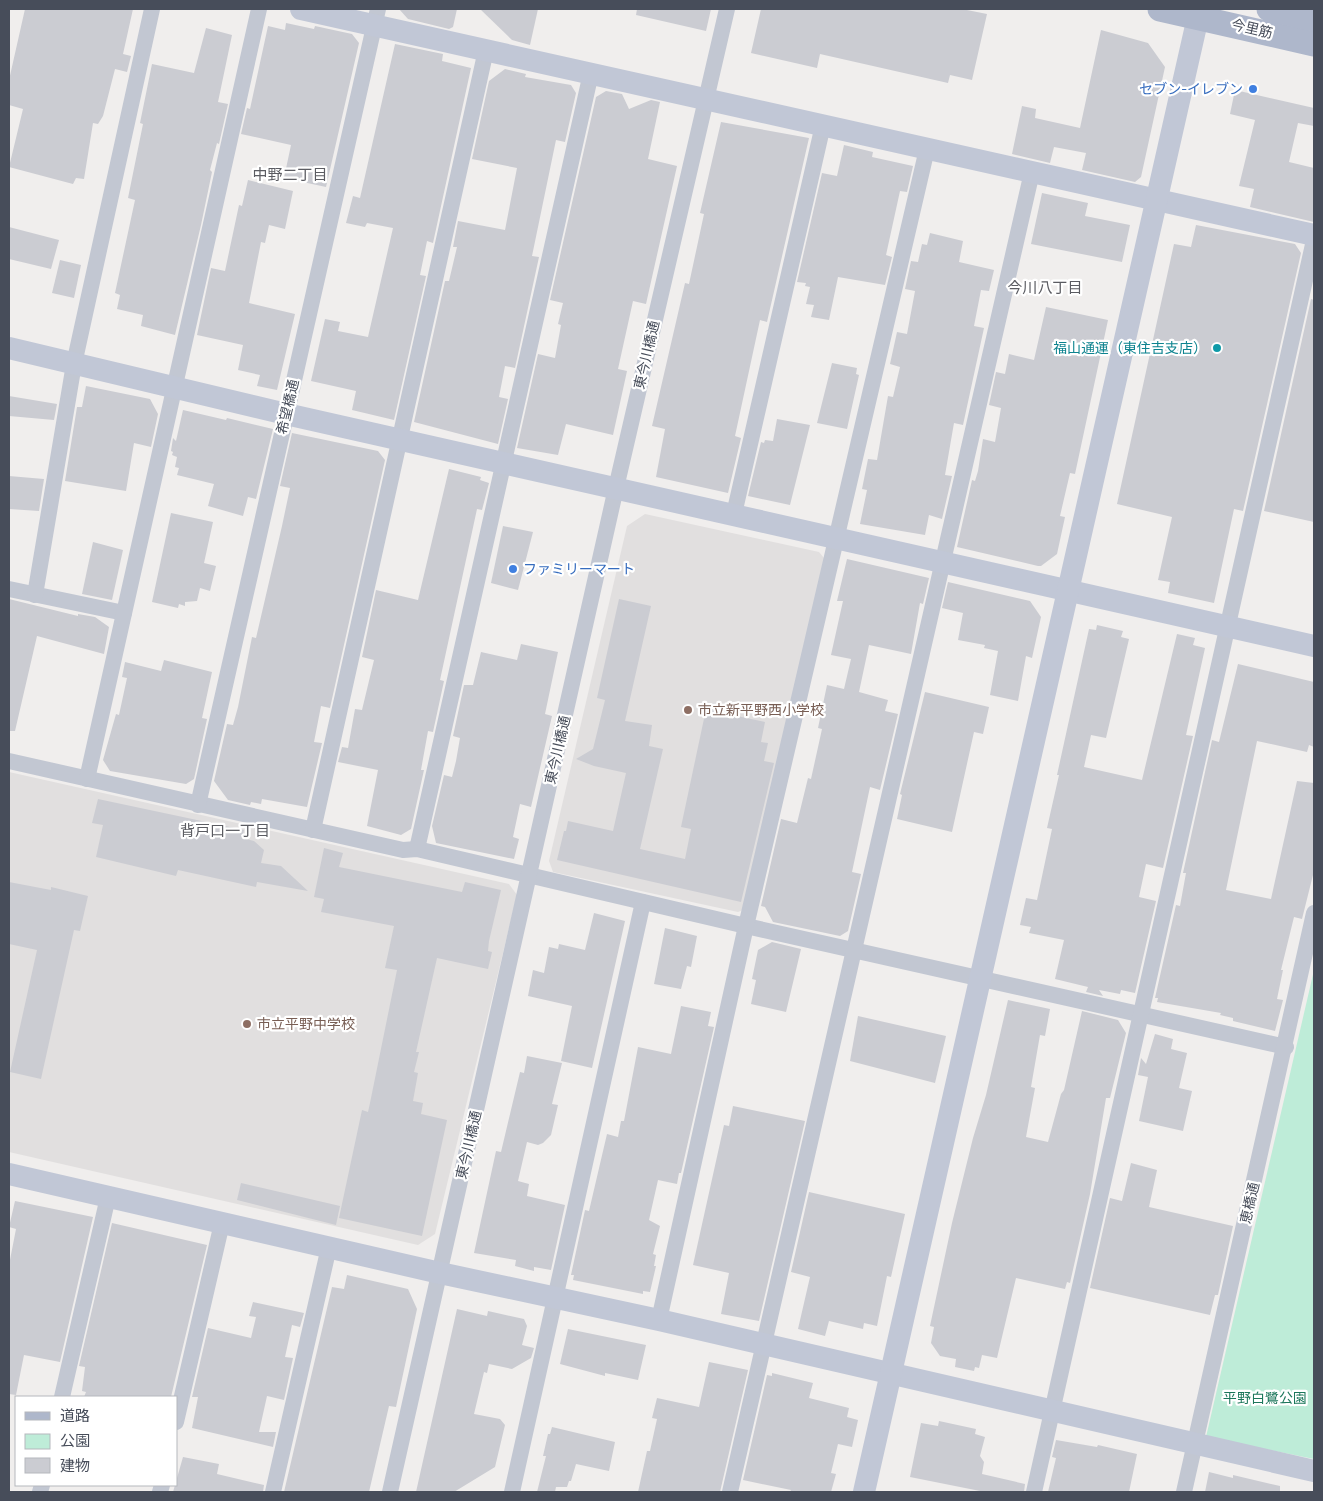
<svg xmlns="http://www.w3.org/2000/svg" width="1323" height="1501" font-family="Figtree,'Noto Sans JP',sans-serif">
  <style>
    .education { fill: #e1dfdf }
    .green { fill: #beecd8 }
    .building { fill: #cbccd2 }
    .lines { fill: none; stroke-linecap: round; stroke-linejoin: round }
    .street { stroke: #c2c7d2; stroke-width: 16 }
    .secondary { stroke: #c1c7d6; stroke-width: 22 }
    .primary { stroke: #aeb7cb; stroke-width: 25 }
    .shop-dot { fill: #3f7fe0; stroke: #fff; stroke-width: 2 }
    .culture-dot { fill: #0f9aa8; stroke: #fff; stroke-width: 2 }
    .education-dot { fill: #8d6e63; stroke: #fff; stroke-width: 2 }
    .labels { text-anchor: middle; dominant-baseline: central; stroke-width: 4.5; stroke-linejoin: round; paint-order: stroke }
    .street-label { font-size: 14px; fill: #474d5a; stroke: #fff }
    .shop-label { font-size: 14px; fill: #366cbe; stroke: #fff; text-anchor: end }
    .culture-label { font-size: 14px; fill: #0d838f; stroke: #fff; text-anchor: end }
    .education-label { font-size: 14px; fill: #785e54; stroke: #fff; text-anchor: start }
    .park-label { font-size: 14px; fill: #1c775b; stroke: #fff }
    .neighbourhood-label { font-size: 15px; fill: #5b5c62; stroke: #fff }
  </style>
  <rect width="100%" height="100%" fill="#f0eeed"/>
  <g class="education">
    <path d="M645,514L819,552L824,558L748,908L738,912L553,872L549,861L627,526Z"/>
    <path d="M9,772L509,884L517,895L435,1234L418,1245L9,1152Z"/>
  </g>
  <path class="green" d="M1314,970V1459L1206,1437Z"/>
  <g class="building">
    <path d="M25,9H133L123,54L131,56L127,72L115,69L103,116L98,124L93,123L84,179L76,178L73,184L9,167L23,109L9,105V80Z"/>
    <path d="M399,9H457L453,27L449,29L408,19Z"/>
    <path d="M480,9H538L530,45L512,40Z"/>
    <path d="M637,9H711L706,31L636,15Z"/>
    <path d="M761,9H962L987,14L972,80L950,75L948,83L820,54L817,68L751,53Z"/>
    <path d="M286,23L314,29L315,26L352,34L359,43L326,187L284,178L291,145L241,134L247,108L250,109L268,26L285,30Z"/>
    <path d="M206,28L232,35L218,102L228,104L219,144L217,143L210,170L212,172L201,225L175,335L141,326L143,315L117,309L120,295L115,293L135,200L128,198L143,124L140,123L152,64L194,73Z"/>
    <path d="M1101,30L1148,43L1165,67L1141,177L1135,182L1082,170L1086,153L1054,147L1050,163L1012,154L1022,106L1036,109L1035,118L1080,128Z"/>
    <path d="M395,44L443,54L442,61L471,68L433,243L427,241L420,275L426,276L394,420L352,410L356,391L311,381L325,319L340,322L338,331L368,337L393,228L367,223L365,227L346,223L353,196L360,198Z"/>
    <path d="M505,69L526,74L525,77L571,85L576,93L565,142L556,140L532,256L539,257L515,368L505,366L499,397L508,399L498,444L414,422L445,281H449L457,247H453L458,221L505,230L517,168L472,159L489,81Z"/>
    <path d="M1235,90L1314,108V126L1298,123L1289,162L1314,168V222L1250,207L1254,189L1239,186L1255,120L1230,114Z"/>
    <path d="M606,91L622,94L629,109L651,100L660,102L648,159L677,166L646,304L633,301L618,369L627,371L613,435L566,424L558,455L517,448L538,354L555,358L561,325L558,324L563,303L550,300L596,97Z"/>
    <path d="M721,122L809,138L767,322L760,320L735,436L741,438L728,493L656,477L665,429L652,426L685,283L689,284L704,214L700,213Z"/>
    <path d="M844,145L873,152L872,157L913,166L907,192L900,191L886,255L892,257L885,285L838,277L829,320L811,317L814,305L806,304L810,287L805,286L806,283L797,282L822,173L837,176Z"/>
    <path d="M248,180L293,191L285,229L269,225L265,243L261,242L249,303L295,314L277,390L257,386L260,375L238,370L243,345L197,335L211,268L225,271L239,205L242,206Z"/>
    <path d="M1042,193L1088,203L1085,216L1130,225L1122,262L1031,244Z"/>
    <path d="M1196,225L1295,244L1301,253L1243,511L1234,509L1214,603L1168,593L1170,582L1158,580L1172,517L1117,504L1174,244L1191,247Z"/>
    <path d="M9,227L59,240L51,269L9,259Z"/>
    <path d="M930,233L963,241L959,262L994,270L989,291L981,290L974,326L984,328L963,425L954,423L945,475L952,476L942,519L929,515L925,535L860,524L867,490L862,489L868,459L877,460L888,396L893,397L900,367L890,364L897,332L907,334L915,291L905,289L911,261L918,262L922,244L927,245Z"/>
    <path d="M60,260L81,265L74,298L52,293Z"/>
    <path d="M1311,299L1314,300V522L1264,511Z"/>
    <path d="M1046,307L1108,320L1075,474L1070,473L1060,516L1065,517L1057,554L1041,566H1038L957,547L972,480L975,481L978,471L983,439L995,442L1001,408L989,405L996,372L1005,374L1009,354L1034,360Z"/>
    <path d="M832,363L857,368L856,374L859,375L847,429L817,423Z"/>
    <path d="M86,386L150,399L158,414L151,447L134,443L126,491L65,481L77,407H82Z"/>
    <path d="M9,396L57,404L54,420L9,416Z"/>
    <path d="M183,410L226,420L227,418L273,429L256,499L248,497L243,516L208,506L214,484L177,475L179,468L175,467L177,457L172,455L173,452L171,451L173,438L176,441Z"/>
    <path d="M777,419L810,425L790,505L748,496L761,442L764,443L765,440L773,441Z"/>
    <path d="M292,433L378,451L385,460L330,708L321,706L314,742L322,743L307,807L262,799L261,804L251,802L250,805L228,800L214,781L227,724L233,725L238,707L252,637L256,638L282,526L290,488L280,486Z"/>
    <path d="M449,469L481,477L480,480L489,483L482,510L477,509L440,680L444,681L433,732L428,731L421,770H424L411,829L401,835L367,826L378,770L338,762L342,747L348,748L355,709L362,710L374,660L362,657L376,590L418,600Z"/>
    <path d="M9,476L44,479L39,511L9,509Z"/>
    <path d="M171,513L213,522L204,563L216,566L210,591L200,588L197,601L185,602V606L179,604L178,608L152,602Z"/>
    <path d="M503,526L533,532L518,590L491,583Z"/>
    <path d="M93,542L123,550L112,600L82,594Z"/>
    <path d="M847,559L929,578L923,604L920,603L911,654L869,645L859,692L888,700L885,711L898,714L880,790L870,787L852,872L861,874L848,931L840,936L773,922L765,907L761,906L781,819L797,823L808,778L811,779L822,729L818,728L827,685L844,689L851,659L831,655L843,601H837Z"/>
    <path d="M948,582L1030,601L1041,617L1032,658L1026,656L1018,701L990,695L998,651L984,648L985,645L958,640L963,613L942,608Z"/>
    <path d="M9,599L78,616V614L95,617L109,627L104,654L37,636L15,731H9Z"/>
    <path d="M619,599L651,606L625,721L652,725L649,746L663,749L640,849L685,859L691,829L681,827L705,714L710,715L712,703L739,708L737,716L765,722L761,742L768,743L764,761L774,763L741,902L557,860L564,831H566L568,821L613,831L626,773L594,766L576,759L593,749L605,700L597,698Z"/>
    <path d="M1097,625L1123,631L1121,637L1129,639L1106,738L1091,735L1084,767L1142,780L1177,634L1195,638L1193,645L1205,648L1186,735L1193,736L1163,868L1146,864L1139,897L1156,901L1135,993L1121,990L1120,994L1099,990L1103,996L1086,992L1088,987L1055,979L1064,940L1029,933L1031,927L1020,925L1026,898L1037,900L1052,829L1047,828L1059,775H1057L1089,629L1096,630Z"/>
    <path d="M521,644L558,652L545,714L552,716L531,807L520,804L513,837L519,839L514,859L436,843L432,826L444,775L452,777L456,761L460,738L453,736L464,685H473L481,652L517,660Z"/>
    <path d="M164,660L212,672L202,718L207,719L194,779L186,784L110,771L103,760L116,714L119,715L127,678L122,677L125,662L161,671Z"/>
    <path d="M1238,664L1314,682V747L1309,745L1307,752L1257,741L1226,890L1271,899L1297,781L1314,783V871L1302,919L1294,917L1281,970H1283L1277,999L1283,1000L1275,1031L1233,1021V1018L1220,1015L1221,1013L1157,1002L1158,998H1155L1176,905L1180,906L1186,873H1183L1212,740L1219,742Z"/>
    <path d="M925,692L989,707L983,734L974,732L952,832L897,819L902,795L900,794Z"/>
    <path d="M98,799L244,830L242,838L254,841L264,850L261,863L281,866L308,891L257,882L256,887L178,870L176,876L96,857L103,825L92,823Z"/>
    <path d="M324,848L343,853L339,867L462,892L465,882L501,890L489,941L488,951L492,952L488,969L437,958L416,1052H419L414,1072L418,1073L413,1101L423,1103L421,1114L447,1120L422,1236L339,1218L362,1110L368,1112L370,1103L397,970L385,968L394,926L321,912L324,899L314,897Z"/>
    <path d="M9,882L51,890V887L88,896L80,931L74,930L41,1079L10,1072L37,950L9,944Z"/>
    <path d="M594,913L625,921L592,1068L561,1061L572,1006L528,996L533,970L544,973L549,947L558,949L559,944L585,950Z"/>
    <path d="M665,928L697,936L691,967L687,966L681,989L654,984Z"/>
    <path d="M772,942L801,949L786,1012L751,1004L756,980L752,979L758,950Z"/>
    <path d="M1008,1000L1050,1009L1045,1036L1040,1035L1031,1087L1035,1088L1026,1137L1048,1142L1061,1094L1064,1090L1082,1011L1118,1020L1126,1033L1110,1098H1106L1090,1194L1070,1283L1067,1282L1065,1289L1016,1278L997,1358L982,1355L979,1368L975,1367L974,1371L955,1367L956,1359L940,1356L931,1343L934,1327L930,1326L952,1223L973,1138L986,1095Z"/>
    <path d="M681,1006L711,1012L708,1026L714,1027L681,1173H679L677,1184L658,1180L649,1220L660,1226L653,1254L656,1255L654,1266H656L650,1292L643,1291V1294L573,1280L574,1275H571L585,1210L589,1211L607,1134L618,1137L621,1121H624L638,1047L671,1054Z"/>
    <path d="M858,1016L946,1036L935,1083L850,1061Z"/>
    <path d="M1155,1034L1173,1039L1171,1049L1187,1053L1179,1088L1192,1091L1183,1131L1139,1121L1148,1077L1138,1075L1141,1058L1146,1064Z"/>
    <path d="M527,1056L562,1063L552,1104L558,1105L551,1135L543,1143L538,1145L527,1142L518,1181L529,1184L527,1196L565,1205L551,1270L534,1267V1271L515,1266L516,1260L474,1253L496,1151L501,1152L520,1072L524,1073Z"/>
    <path d="M733,1106L805,1121L759,1321L721,1314L729,1273L693,1265L724,1125L729,1126Z"/>
    <path d="M1131,1163L1157,1170L1149,1207L1233,1226L1218,1295H1215L1210,1315L1090,1288L1110,1198L1122,1201Z"/>
    <path d="M241,1183L340,1206L336,1225L237,1200Z"/>
    <path d="M809,1192L905,1214L891,1277L887,1276L877,1326L864,1323L863,1329L829,1321L825,1336L798,1329L810,1277L791,1272Z"/>
    <path d="M15,1201L93,1217L60,1362L24,1355L16,1395L9,1394V1265L16,1229L9,1227Z"/>
    <path d="M112,1223L207,1245L171,1397H84L86,1392L82,1391L85,1367L79,1366Z"/>
    <path d="M347,1275L408,1289L417,1309L396,1407L389,1406L369,1492H284L332,1287L344,1289Z"/>
    <path d="M253,1302L304,1313L300,1327L292,1325L285,1357L293,1358L284,1400L267,1396L259,1432H276L273,1447L192,1428L198,1397H192L208,1328L251,1338L256,1317L249,1316Z"/>
    <path d="M457,1309L487,1316L488,1311L524,1319L527,1326L522,1345L534,1348L531,1358L512,1369L489,1364L487,1373L484,1372L474,1414L500,1419L505,1425L495,1467L454,1492H416Z"/>
    <path d="M568,1329L646,1345L638,1380L605,1373V1376L560,1364Z"/>
    <path d="M709,1362L748,1370L720,1492H638L647,1451H650L657,1419L652,1418L657,1398L699,1407Z"/>
    <path d="M772,1373L813,1383L809,1398L849,1408L847,1417L858,1420L852,1447L838,1444L831,1473L836,1474L831,1492H790L791,1490L743,1480L767,1375L772,1376Z"/>
    <path d="M939,1421L976,1429L975,1434L985,1437L980,1456L984,1462L982,1474L1025,1484L1024,1492H985L910,1477L921,1423L938,1426Z"/>
    <path d="M552,1427L615,1442L609,1471L576,1464L571,1481H569L567,1487H556L555,1492H537L546,1456H543L548,1434H550Z"/>
    <path d="M1056,1440L1097,1447L1098,1445L1137,1454L1129,1492H1048L1056,1458L1052,1457Z"/>
    <path d="M183,1457L219,1464L217,1474L264,1485L263,1492H173Z"/>
    <path d="M1209,1472L1233,1478V1475L1280,1486V1492H1205Z"/>
  </g>
  <g class="lines">
    <g class="street">
      <path d="M734,514L823,125"/>
      <path d="M9,589L124,613"/>
      <path d="M35,595L74,364L152,9"/>
      <path d="M9,761L403,850L417,849L746,926L1286,1047"/>
      <path d="M87,779L259,9"/>
      <path d="M198,805L378,9"/>
      <path d="M313,830L486,50"/>
      <path d="M417,849L591,73"/>
      <path d="M659,1320L746,926L927,149"/>
      <path d="M62,1397L108,1197"/>
      <path d="M176,1422L222,1223"/>
      <path d="M40,1492L42,1485"/>
      <path d="M160,1492L162,1485"/>
      <path d="M273,1492L329,1247"/>
      <path d="M390,1492L616,488L727,9"/>
      <path d="M512,1492L643,902"/>
      <path d="M730,1492L1032,172"/>
      <path d="M1034,1492L1314,240"/>
      <path d="M1184,1492L1314,913"/>
    </g>
    <g class="secondary">
      <path d="M301,9L1314,235"/>
      <path d="M9,348L286,414L1314,646"/>
      <path d="M9,1174L440,1273L659,1320L1314,1471"/>
      <path d="M864,1492C972,1000 1088,509 1198,17"/>
    </g>
    <g class="primary">
      <path d="M1160,9L1314,44"/>
      <path d="M1269,9L1314,19"/>
    </g>
  </g>
  <g class="shop-dot">
    <circle cx="1253" cy="89" r="5"/>
    <circle cx="513" cy="569" r="5"/>
  </g>
  <circle class="culture-dot" cx="1217" cy="348" r="5"/>
  <g class="education-dot">
    <circle cx="688" cy="710" r="5"/>
    <circle cx="247" cy="1024" r="5"/>
  </g>
  <g class="labels">
    <g class="street-label">
      <text transform="translate(1252 29) rotate(13)">今里筋</text>
      <text transform="translate(647 355) rotate(-77)">東今川橋通</text>
      <text transform="translate(288 407) rotate(-77)">希望橋通</text>
      <text transform="translate(558 750) rotate(-77)">東今川橋通</text>
      <text transform="translate(469 1145) rotate(-77)">東今川橋通</text>
      <text transform="translate(1250 1203) rotate(-77)">恵橋通</text>
    </g>
    <g class="shop-label">
      <text x="1243" y="89">セブン-イレブン</text>
      <text x="523" y="569" text-anchor="start">ファミリーマート</text>
    </g>
    <g class="culture-label">
      <text x="1207" y="348">福山通運（東住吉支店）</text>
    </g>
    <g class="education-label">
      <text x="698" y="710">市立新平野西小学校</text>
      <text x="257" y="1024">市立平野中学校</text>
    </g>
    <g class="park-label">
      <text x="1265" y="1398">平野白鷺公園</text>
    </g>
    <g class="neighbourhood-label">
      <text x="290" y="175">中野二丁目</text>
      <text x="1045" y="288">今川八丁目</text>
      <text x="225" y="831">背戸口一丁目</text>
    </g>
  </g>
  <rect width="1323" height="1501" fill="none" stroke="#474d5a" stroke-width="20"/>
  <rect x="15" y="1396" width="162" height="90" fill="#ffffff" stroke="#b5b8bd"/>
  <rect x="25" y="1412" width="25" height="8" fill="#aeb7cb" stroke="#b5b8bd"/>
  <text x="60" y="1421" font-size="15" fill="#474d5a">道路</text>
  <rect x="25" y="1434" width="25" height="15" fill="#beecd8" stroke="#b5b8bd"/>
  <text x="60" y="1446" font-size="15" fill="#474d5a">公園</text>
  <rect x="25" y="1458" width="25" height="15" fill="#cbccd2" stroke="#b5b8bd"/>
  <text x="60" y="1471" font-size="15" fill="#474d5a">建物</text>
</svg>
